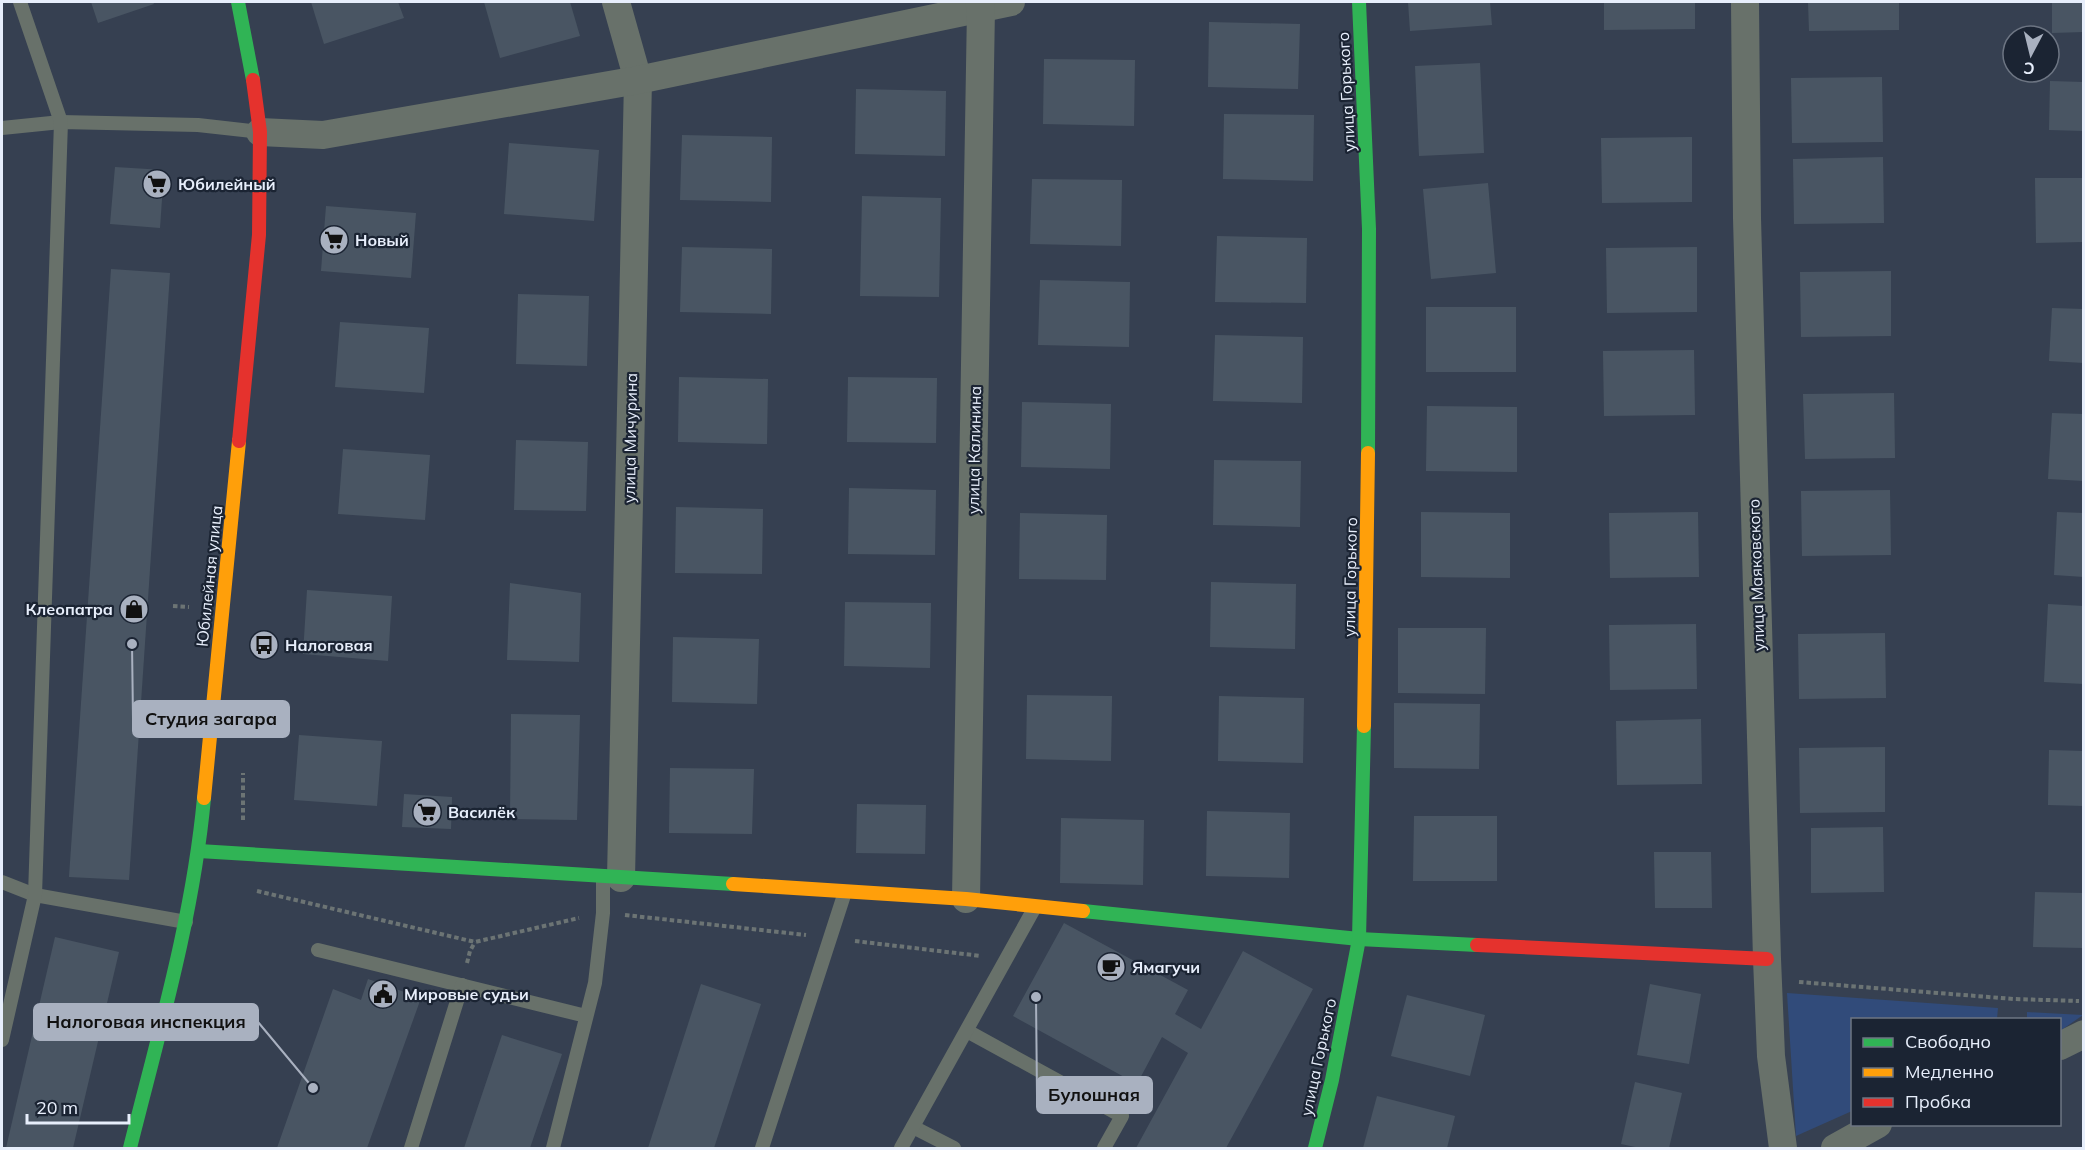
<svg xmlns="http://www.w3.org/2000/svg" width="2085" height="1150" font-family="Mulish,sans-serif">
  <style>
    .green { fill: #314b7a }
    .building { fill: #495563 }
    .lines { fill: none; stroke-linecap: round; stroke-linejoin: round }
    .path { stroke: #6c7474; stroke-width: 4; stroke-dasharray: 4.5 3; stroke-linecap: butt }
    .lane { stroke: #68716a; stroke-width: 14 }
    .street { stroke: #68716a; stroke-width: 28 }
    .fast { stroke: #30b455; stroke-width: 14 }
    .slow { stroke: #ff9f0a; stroke-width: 14 }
    .jam { stroke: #e5322d; stroke-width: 14 }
    .labels { text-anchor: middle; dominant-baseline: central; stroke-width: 4.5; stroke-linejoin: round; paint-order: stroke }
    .street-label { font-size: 16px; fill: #e7eefb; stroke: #1b2433 }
    .poi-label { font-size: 16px; font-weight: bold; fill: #e7eefb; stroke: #1b2433; text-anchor: start }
    .leader { fill: none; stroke: #a9b1c0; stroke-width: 2 }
    .callout-dot { fill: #a9b1c0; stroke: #1b2433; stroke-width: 2 }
    .callout { fill: #a9b1c0; stroke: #a9b1c0; stroke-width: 2 }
    .callout-label { font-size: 18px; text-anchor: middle; font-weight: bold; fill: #111 }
  </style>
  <rect width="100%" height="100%" fill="#364051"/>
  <g class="green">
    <path d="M1787,993L1998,1008L1997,1019L1852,1020V1111L1796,1136Z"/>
    <path d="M2027,1012L2083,1015L2060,1031V1020L2027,1019Z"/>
  </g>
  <g class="building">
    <path d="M91,2H153L154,4L98,23Z"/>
    <path d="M311,2H398L404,18L324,44Z"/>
    <path d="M484,2H570L580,36L500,58Z"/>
    <path d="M1408,2H1490L1492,25L1410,31Z"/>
    <path d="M1604,2H1695V29L1604,30Z"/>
    <path d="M1808,2H1899V30L1809,31Z"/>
    <path d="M2052,2H2084V32L2052,33Z"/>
    <path d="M1209,22L1300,24L1298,89L1208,87Z"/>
    <path d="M1044,59L1135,60L1134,126L1043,124Z"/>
    <path d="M1480,63L1484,153L1419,156L1415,66Z"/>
    <path d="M1882,77L1883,142L1792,143L1791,78Z"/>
    <path d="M2050,81L2084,82V131L2049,130Z"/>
    <path d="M856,89L946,91L945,156L855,154Z"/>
    <path d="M1224,114L1314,115L1313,181L1223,179Z"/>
    <path d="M682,135L772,137L771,202L680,200Z"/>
    <path d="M1692,137V202L1602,203L1601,138Z"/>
    <path d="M509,143L599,150L594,221L504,214Z"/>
    <path d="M1883,157L1884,223L1794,224L1793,159Z"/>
    <path d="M115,167L164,170L160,228L110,224Z"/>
    <path d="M2035,178H2084V242L2036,243Z"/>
    <path d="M1032,179L1122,180L1121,246L1030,244Z"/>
    <path d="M1488,183L1496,273L1431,279L1423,189Z"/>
    <path d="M862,196L941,198L939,297L860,296Z"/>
    <path d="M326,206L416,213L411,278L321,271Z"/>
    <path d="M1217,236L1307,238L1306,303L1215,302Z"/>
    <path d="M682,247L772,249L771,314L680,312Z"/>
    <path d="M1697,247V312L1607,313L1606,248Z"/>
    <path d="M111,269L170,273L129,880L69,877Z"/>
    <path d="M1891,271V336L1801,337L1800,272Z"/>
    <path d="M1040,280L1130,282L1129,347L1038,345Z"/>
    <path d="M518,294L589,296L587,366L516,364Z"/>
    <rect x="1426" y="307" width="90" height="65"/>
    <path d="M2052,308L2084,309V363L2049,361Z"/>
    <path d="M340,322L429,328L424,393L335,387Z"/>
    <path d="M1215,335L1303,337L1302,403L1213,401Z"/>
    <path d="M1694,350L1695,415L1604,416L1603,351Z"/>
    <path d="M679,377L768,379L767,444L678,442Z"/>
    <path d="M848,377L937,378L936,443L847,442Z"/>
    <path d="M1894,393L1895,458L1805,459L1803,394Z"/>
    <path d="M1022,402L1111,404L1110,469L1021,467Z"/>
    <path d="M1427,406L1517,407V472L1426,471Z"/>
    <path d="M2052,413L2084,414V481L2048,479Z"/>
    <path d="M516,440L588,442L586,511L514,510Z"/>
    <path d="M343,449L430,455L425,520L338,514Z"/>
    <path d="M1214,460L1301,461L1300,527L1213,525Z"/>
    <path d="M849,488L936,490L935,555L848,554Z"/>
    <path d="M1890,490L1891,555L1802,556L1801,491Z"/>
    <path d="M676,507L763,509L762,574L675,573Z"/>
    <path d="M1421,512L1510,513V578L1421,577Z"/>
    <path d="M1698,512L1699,577L1610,578L1609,513Z"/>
    <path d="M2057,512L2084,513V577L2054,575Z"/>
    <path d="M1020,513L1107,515L1106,580L1019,579Z"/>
    <path d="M1211,582L1296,584L1295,649L1210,647Z"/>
    <path d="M510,583L581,593L579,662L507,660Z"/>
    <path d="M307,590L392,596L388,661L303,654Z"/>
    <path d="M845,602L931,603L930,668L844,666Z"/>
    <path d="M2048,604L2084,606V684L2044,682Z"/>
    <path d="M1696,624L1697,689L1610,690L1609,625Z"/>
    <path d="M1398,628H1486L1485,694L1398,693Z"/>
    <path d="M1885,633L1886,698L1799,699L1798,634Z"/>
    <path d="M673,637L759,639L757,704L672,702Z"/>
    <path d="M1027,695L1112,696L1111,761L1026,759Z"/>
    <path d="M1219,696L1304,698L1303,763L1218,761Z"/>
    <path d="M1394,703L1480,704L1479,769L1394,768Z"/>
    <path d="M511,714L580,715L577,820L510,819Z"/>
    <path d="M1701,719L1702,784L1617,785L1616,721Z"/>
    <path d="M299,735L382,741L377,806L294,800Z"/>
    <path d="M1885,747V812L1800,813L1799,748Z"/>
    <path d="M2049,750L2084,751V806L2048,805Z"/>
    <path d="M670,768L754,769L752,834L669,833Z"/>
    <path d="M404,794L452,797L451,829L402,827Z"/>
    <path d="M857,804L926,805L925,854L856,853Z"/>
    <path d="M1207,811L1290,813L1289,878L1206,876Z"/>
    <path d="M1414,816H1497V881H1413Z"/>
    <path d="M1061,818L1144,820L1143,885L1060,883Z"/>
    <path d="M1883,827L1884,892L1811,893V828Z"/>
    <path d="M1654,852H1711L1712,908H1655Z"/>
    <path d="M2035,892L2084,893V948L2033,947Z"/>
    <path d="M1064,923L1188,990L1175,1014L1201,1029L1243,951L1313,989L1226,1148H1136L1188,1053L1162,1037L1137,1084L1013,1016Z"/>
    <path d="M55,937L119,952L73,1148H6Z"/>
    <path d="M368,979L421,998L367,1148H277L333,989L361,1000Z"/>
    <path d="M701,984L761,1004L714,1148H648Z"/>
    <path d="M1650,984L1701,994L1689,1064L1637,1055Z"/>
    <path d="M1407,995L1485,1015L1470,1076L1391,1056Z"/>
    <path d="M502,1035L562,1054L530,1148H464Z"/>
    <path d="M1635,1082L1682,1093L1669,1148H1640L1621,1144Z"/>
    <path d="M1377,1096L1455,1116L1447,1148H1363Z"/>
  </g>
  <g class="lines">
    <g class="path">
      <path d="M173,606L189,607"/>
      <path d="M243,820V773"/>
      <path d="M257,891L475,942L579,918"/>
      <path d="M625,915L806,935"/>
      <path d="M855,941L981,956"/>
      <path d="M467,963L470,951L475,942"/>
      <path d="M1799,982L2014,999L2079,1001"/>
    </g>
    <g class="lane">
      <path d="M2,128L61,122L198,125L260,132"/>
      <path d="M2,882L35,895L186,922"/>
      <path d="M318,950L586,1016"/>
      <path d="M967,1031L1122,1116L1104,1148"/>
      <path d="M2,1040L35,895L61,122L20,2"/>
      <path d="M913,1127L954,1148"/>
      <path d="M411,1148L462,985"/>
      <path d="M553,1148L595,983L603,913V876"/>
      <path d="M762,1148L845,892"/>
      <path d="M901,1148L1035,907"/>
    </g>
    <g class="street">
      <path d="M616,2L638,80L621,878"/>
      <path d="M1745,2L1747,218L1767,959L1771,1056L1783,1148"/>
      <path d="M260,132L323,135L638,80L1011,2"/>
      <path d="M966,899L981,8L979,2"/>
      <path d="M2060,1046L2084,1034"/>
      <path d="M1835,1148L1878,1124"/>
    </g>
    <g class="fast">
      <path d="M238,2L253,80"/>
      <path d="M1359,2L1369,229L1368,453"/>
      <path d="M199,851L733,884"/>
      <path d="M1083,911L1359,939L1477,945"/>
      <path d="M130,1148C159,1032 193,917 204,798"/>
      <path d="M1315,1148L1332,1080L1359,939L1364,726"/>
    </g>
    <g class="slow">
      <path d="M1364,726L1368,453"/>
      <path d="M204,798L239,441"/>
      <path d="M733,884L966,899L1083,911"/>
    </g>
    <g class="jam">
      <path d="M239,441L259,235L260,132L253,80"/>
      <path d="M1477,945L1767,959"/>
    </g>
  </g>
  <defs>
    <g id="supermarket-disc" transform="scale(1.5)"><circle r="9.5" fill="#a9b1c0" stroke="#1b2433"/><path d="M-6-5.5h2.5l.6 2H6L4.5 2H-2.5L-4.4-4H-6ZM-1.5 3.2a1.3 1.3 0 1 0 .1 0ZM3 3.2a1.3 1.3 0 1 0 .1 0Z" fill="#111"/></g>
    <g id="shop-disc" transform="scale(1.5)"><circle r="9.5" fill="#a9b1c0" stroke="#1b2433"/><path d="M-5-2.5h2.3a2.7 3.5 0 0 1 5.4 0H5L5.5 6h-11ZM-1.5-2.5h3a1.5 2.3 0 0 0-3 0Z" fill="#111"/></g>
    <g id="bus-disc" transform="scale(1.5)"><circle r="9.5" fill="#a9b1c0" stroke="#1b2433"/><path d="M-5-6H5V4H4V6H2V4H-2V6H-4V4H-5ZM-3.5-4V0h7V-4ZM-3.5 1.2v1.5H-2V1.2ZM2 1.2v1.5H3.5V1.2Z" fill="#111"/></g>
    <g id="cafe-disc" transform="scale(1.5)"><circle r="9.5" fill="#a9b1c0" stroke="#1b2433"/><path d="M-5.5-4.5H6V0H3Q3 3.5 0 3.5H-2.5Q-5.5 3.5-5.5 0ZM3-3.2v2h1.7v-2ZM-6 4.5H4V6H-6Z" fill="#111"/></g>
    <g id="civic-disc" transform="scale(1.5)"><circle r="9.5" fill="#a9b1c0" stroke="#1b2433"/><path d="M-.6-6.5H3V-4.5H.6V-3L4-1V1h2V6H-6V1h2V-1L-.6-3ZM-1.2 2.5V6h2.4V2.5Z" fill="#111"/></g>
  </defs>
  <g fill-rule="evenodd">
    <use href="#supermarket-disc" x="157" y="184"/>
    <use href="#supermarket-disc" x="334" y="240"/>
    <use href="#shop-disc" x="134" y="609"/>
    <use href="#bus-disc" x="264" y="645"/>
    <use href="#supermarket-disc" x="427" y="812"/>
    <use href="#cafe-disc" x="1111" y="967"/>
    <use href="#civic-disc" x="383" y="994"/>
  </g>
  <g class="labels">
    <g class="street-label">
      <text transform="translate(1346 92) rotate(-93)">улица Горького</text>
      <text transform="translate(630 438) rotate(-89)">улица Мичурина</text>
      <text transform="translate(974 450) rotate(-89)">улица Калинина</text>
      <text transform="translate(1756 575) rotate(-92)">улица Маяковского</text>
      <text transform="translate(209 576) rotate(-84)">Юбилейная улица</text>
      <text transform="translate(1350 577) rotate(-89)">улица Горького</text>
      <text transform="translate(1318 1057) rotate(-78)">улица Горького</text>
    </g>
    <g class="poi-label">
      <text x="178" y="184">Юбилейный</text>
      <text x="355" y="240">Новый</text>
      <text x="113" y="609" text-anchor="end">Клеопатра</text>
      <text x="285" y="645">Налоговая</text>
      <text x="448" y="812">Василёк</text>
      <text x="1132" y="967">Ямагучи</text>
      <text x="404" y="994">Мировые судьи</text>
    </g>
  </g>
  <path class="leader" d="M132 644L133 719M313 1088L258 1022M1036 997L1037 1095"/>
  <g class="callout-dot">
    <circle cx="132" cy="644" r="6"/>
    <circle cx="313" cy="1088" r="6"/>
    <circle cx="1036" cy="997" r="6"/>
  </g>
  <g class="callout">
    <rect x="133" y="701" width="156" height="36" rx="6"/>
    <rect x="34" y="1004" width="224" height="36" rx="6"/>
    <rect x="1037" y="1077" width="115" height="36" rx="6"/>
  </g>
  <g class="callout-label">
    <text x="211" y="725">Студия загара</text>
    <text x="146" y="1028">Налоговая инспекция</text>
    <text x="1094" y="1101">Булошная</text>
  </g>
  <rect width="2085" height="1150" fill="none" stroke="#e7eefb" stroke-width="6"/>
  <rect x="1851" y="1018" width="210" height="108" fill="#1b2433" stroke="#6d7583" stroke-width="1.5"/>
  <rect x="1863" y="1038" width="30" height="9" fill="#30b455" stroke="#6d7583" stroke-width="1.5"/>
  <text x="1905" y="1048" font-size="18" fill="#e7eefb">Свободно</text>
  <rect x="1863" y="1068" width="30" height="9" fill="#ff9f0a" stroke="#6d7583" stroke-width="1.5"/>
  <text x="1905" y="1078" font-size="18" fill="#e7eefb">Медленно</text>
  <rect x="1863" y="1098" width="30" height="9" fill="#e5322d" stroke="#6d7583" stroke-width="1.5"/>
  <text x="1905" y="1108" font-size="18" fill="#e7eefb">Пробка</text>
  <g transform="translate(2031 54) rotate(187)"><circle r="28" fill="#1b2433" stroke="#6d7583" stroke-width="1.5"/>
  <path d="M0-4.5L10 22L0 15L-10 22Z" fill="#a9b1c0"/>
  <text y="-9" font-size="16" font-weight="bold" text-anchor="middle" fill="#e7eefb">С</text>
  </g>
  <path d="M27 1114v9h102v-9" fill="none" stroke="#e7eefb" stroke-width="3"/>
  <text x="36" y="1114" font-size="18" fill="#e7eefb" stroke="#1b2433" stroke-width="4.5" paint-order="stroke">20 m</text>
</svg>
